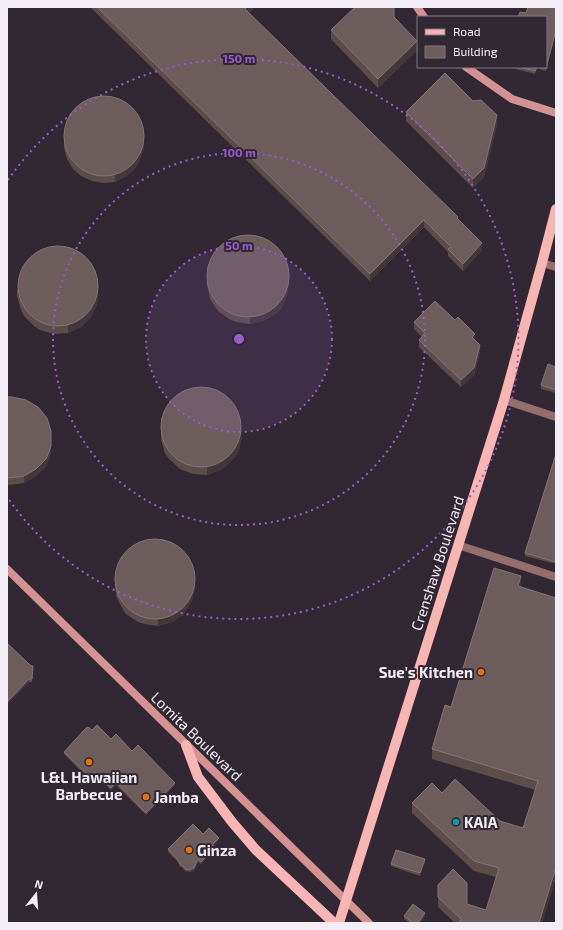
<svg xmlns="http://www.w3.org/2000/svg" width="563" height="930" font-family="'Exo 2',sans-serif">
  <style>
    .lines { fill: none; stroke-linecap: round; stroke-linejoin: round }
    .street { stroke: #976e6e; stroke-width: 8 }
    .secondary { stroke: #d49292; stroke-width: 8 }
    .primary { stroke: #f9b4b4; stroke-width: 10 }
    .wall { fill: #5c4d4b }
    .shaded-wall { fill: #44373a }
    .building { fill: #6d5e5d; stroke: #827575 }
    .ring { fill: none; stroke: #995ccc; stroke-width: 2; stroke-dasharray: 2 4 }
    .food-dot { fill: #e8710a; stroke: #312834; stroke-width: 1.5 }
    .culture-dot { fill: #0f9aa8; stroke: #312834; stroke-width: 1.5 }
    .labels { text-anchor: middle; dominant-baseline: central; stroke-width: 4; stroke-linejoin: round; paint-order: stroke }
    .street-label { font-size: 15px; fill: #f3eef5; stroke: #312834 }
    .poi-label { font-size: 15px; font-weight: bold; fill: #f3eef5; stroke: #312834; text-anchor: start }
    .centre { fill: #995ccc; stroke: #312834; stroke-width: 2 }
    .ring-label { font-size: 12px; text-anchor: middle; font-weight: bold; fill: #995ccc; stroke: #312834; stroke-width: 4; stroke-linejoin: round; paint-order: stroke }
  </style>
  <rect width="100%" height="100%" fill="#312834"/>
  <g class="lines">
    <g class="street">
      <path d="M542,263L556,267"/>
      <path d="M504,400L556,417"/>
      <path d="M458,545L556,577"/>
    </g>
    <g class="secondary">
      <path d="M417,7L424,17"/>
      <path d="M466,67L512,99L556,113"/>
      <path d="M7,569L369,923"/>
    </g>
    <g class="primary">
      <path d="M186,745L198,777L232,822L256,850L334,923"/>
      <path d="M339,923L504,400L542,263L556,209"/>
    </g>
  </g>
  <g class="wall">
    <path d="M90,7H255L249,13L458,219L482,250L463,271L448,256V252L424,227L370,281Z"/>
    <path d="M556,7L546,71L537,68L535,74L508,67H546L526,13Z"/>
    <path d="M394,17L417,50L378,88L331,39V30Z"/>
    <path d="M406,112L497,125L484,177L473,188L406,121Z"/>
    <path d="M64,130L144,149L140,160L134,170L125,177L115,182L103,183L92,181L81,176L73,169L67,159L64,148Z"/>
    <path d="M207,278L289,282L287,296L281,309L276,314L263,321L250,324L236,322L229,319L218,311L210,299L207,285Z"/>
    <path d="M17,289L98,291L97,305L91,317L81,327L68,333L54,334L40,330L34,326L24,316L21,310L17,296Z"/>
    <path d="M414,322L475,340L480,352L474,375L461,387L419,347V340L422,337L414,329Z"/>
    <path d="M556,367V393L541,389V385Z"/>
    <path d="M7,397L51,453L49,459L46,466L36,476L24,483L10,485L7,484Z"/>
    <path d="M161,418L242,436L239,450L236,456L226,466L220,470L207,475L193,474L180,469L169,459L165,453L161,440Z"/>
    <path d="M556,454V564L525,556V553Z"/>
    <path d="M115,575L195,590L191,603L183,615L172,622L158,626L144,624L138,622L126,614L122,608L116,596Z"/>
    <path d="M521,587L556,598V877L542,923H455L438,907V885L467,904L486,910L496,877L474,871L412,813V803L442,793L500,821L523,828L535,790L432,759V749L451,707Z"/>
    <path d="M30,665L33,666L32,682H29L7,704Z"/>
    <path d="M111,739L132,751L175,785L146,815L116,785L111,790L95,774L90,780L64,754V752Z"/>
    <path d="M203,834L219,841L213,847V851L201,864L198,862L194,871L190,872L185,871L182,867H180L178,862L168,852V849Z"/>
    <path d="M425,861L420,876L391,866V864Z"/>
    <path d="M404,916H425L420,923H410L404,919Z"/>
  </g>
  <g class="shaded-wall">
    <path d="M247,7H255L245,16V9Z"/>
    <path d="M556,30V33L546,71V68Z"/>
    <path d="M417,41V50L378,88V79Z"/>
    <path d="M497,115V125L484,177L473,188V179Z"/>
    <path d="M144,142V149L140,160L134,170L125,177L115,182V175Z"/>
    <path d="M424,220V227L370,281V274Z"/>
    <path d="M482,243V250L463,271V264Z"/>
    <path d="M289,275V282L287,296L281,309L276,314L263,321L250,324V317Z"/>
    <path d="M98,284L97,305L91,317L81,327L68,333V326Z"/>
    <path d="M475,334V341L472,337Z"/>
    <path d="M480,345V352L474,375L461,387V380Z"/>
    <path d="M242,429V436L239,450L236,456L226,466L220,470L207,475V468Z"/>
    <path d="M51,431V453L49,459L46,466L36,476L24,483V476Z"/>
    <path d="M521,576V587L518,586Z"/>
    <path d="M195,583V590L191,603L183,615L172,622L158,626V619Z"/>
    <path d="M29,679V682L7,704V702Z"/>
    <path d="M95,772V774L90,780V777Z"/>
    <path d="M116,782V785L111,790V788Z"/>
    <path d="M175,783V785L146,815V813Z"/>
    <path d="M219,838V841L213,847V851L201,864V862L213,844Z"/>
    <path d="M198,859V862L194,871L190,872V870Z"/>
    <path d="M425,859V861L420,876V873Z"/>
    <path d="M556,867V877L542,923H539Z"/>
    <path d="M425,913V916L420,923H418Z"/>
  </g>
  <g class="building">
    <path d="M97,7H247L245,9L458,217L457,218L482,243L463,264L448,249L451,247L424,220L370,274Z"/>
    <path d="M355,7H394V17L417,41L378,79L331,30Z"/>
    <path d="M528,7H556V30L546,68L541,67H546V17H518L520,12L526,13Z"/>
    <path d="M518,67H537L535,71Z"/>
    <path d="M445,73L473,101L481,100L497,115L484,168L473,179L406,112Z"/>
    <circle cx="104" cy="136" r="40"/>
    <circle cx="248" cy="276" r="41"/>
    <circle cx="58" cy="286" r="40"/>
    <path d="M435,301L455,320L458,317L475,334L472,337L480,345L474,368L461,380L419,340L425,333L414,322Z"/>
    <path d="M548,364L556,367V390L541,385Z"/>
    <circle cx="201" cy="427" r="40"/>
    <path d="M7,397H12L26,400L38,407L47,418L51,431V446L49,452L46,459L36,469L24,476L10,478L7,477Z"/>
    <path d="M556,454V562L525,553Z"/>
    <circle cx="155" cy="579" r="40"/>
    <path d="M494,568L521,576L518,586L556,598V867L539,923H460L461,919L438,897V885L453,869L467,883V904L486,910L499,868L474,861L412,803L432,783L442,793L455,779L500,821L523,828L538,781L432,749L445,705L451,707Z"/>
    <path d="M7,643L30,665L33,666L32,679H29L7,702Z"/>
    <path d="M97,725L111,739L116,734L132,751L138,745L175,783L146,813L116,782L111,788L95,772L90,777L64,752L86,728L88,727L92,730Z"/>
    <path d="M193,824L203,834L209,828L219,838L213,844V849L201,862L198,859L194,868L190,870L185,869L182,865L180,864L178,860L168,849Z"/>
    <path d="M396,850L425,859L420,873L391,864Z"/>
    <path d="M413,904L425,913L418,923H413L404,916Z"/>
  </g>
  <circle cx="239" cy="339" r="93" fill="#995ccc" fill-opacity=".12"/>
  <g class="ring">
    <circle cx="239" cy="339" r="93"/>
    <circle cx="239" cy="339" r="186"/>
    <path d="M8 180A280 280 0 1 1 8 498"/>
  </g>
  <g class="food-dot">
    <circle cx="481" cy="672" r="4"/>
    <circle cx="89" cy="762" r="4"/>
    <circle cx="146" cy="797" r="4"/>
    <circle cx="189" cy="850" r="4"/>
  </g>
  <circle class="culture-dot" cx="456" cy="822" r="4"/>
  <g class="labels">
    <g class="street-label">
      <text transform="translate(437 563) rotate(-72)">Crenshaw Boulevard</text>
      <text transform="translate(197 736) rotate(44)">Lomita Boulevard</text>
    </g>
    <g class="poi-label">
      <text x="473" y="672" text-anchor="end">Sue's Kitchen</text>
      <text x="89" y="777" text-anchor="middle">L&amp;L Hawaiian<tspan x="89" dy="17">Barbecue</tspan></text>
      <text x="154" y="797">Jamba</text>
      <text x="464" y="822">KAIA</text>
      <text x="197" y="850">Ginza</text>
    </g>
  </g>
  <circle cx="239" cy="339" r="6" class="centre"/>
  <g class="ring-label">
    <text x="239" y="63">150 m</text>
    <text x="239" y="157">100 m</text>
    <text x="239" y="250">50 m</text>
  </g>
  <rect width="563" height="930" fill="none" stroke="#f3eef5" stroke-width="16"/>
  <rect x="417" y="16" width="130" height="52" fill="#312834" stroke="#7f7781"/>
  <rect x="425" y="29" width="20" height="6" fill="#f9b4b4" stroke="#7f7781"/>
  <text x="453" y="36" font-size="12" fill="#f3eef5">Road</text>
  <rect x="425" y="46" width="20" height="12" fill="#6d5e5d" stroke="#7f7781"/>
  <text x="453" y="56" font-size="12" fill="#f3eef5">Building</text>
  <g transform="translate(36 894) rotate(17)" stroke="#312834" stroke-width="3" paint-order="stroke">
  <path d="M0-3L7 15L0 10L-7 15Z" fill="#f3eef5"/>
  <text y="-6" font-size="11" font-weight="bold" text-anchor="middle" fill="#f3eef5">N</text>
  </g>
</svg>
